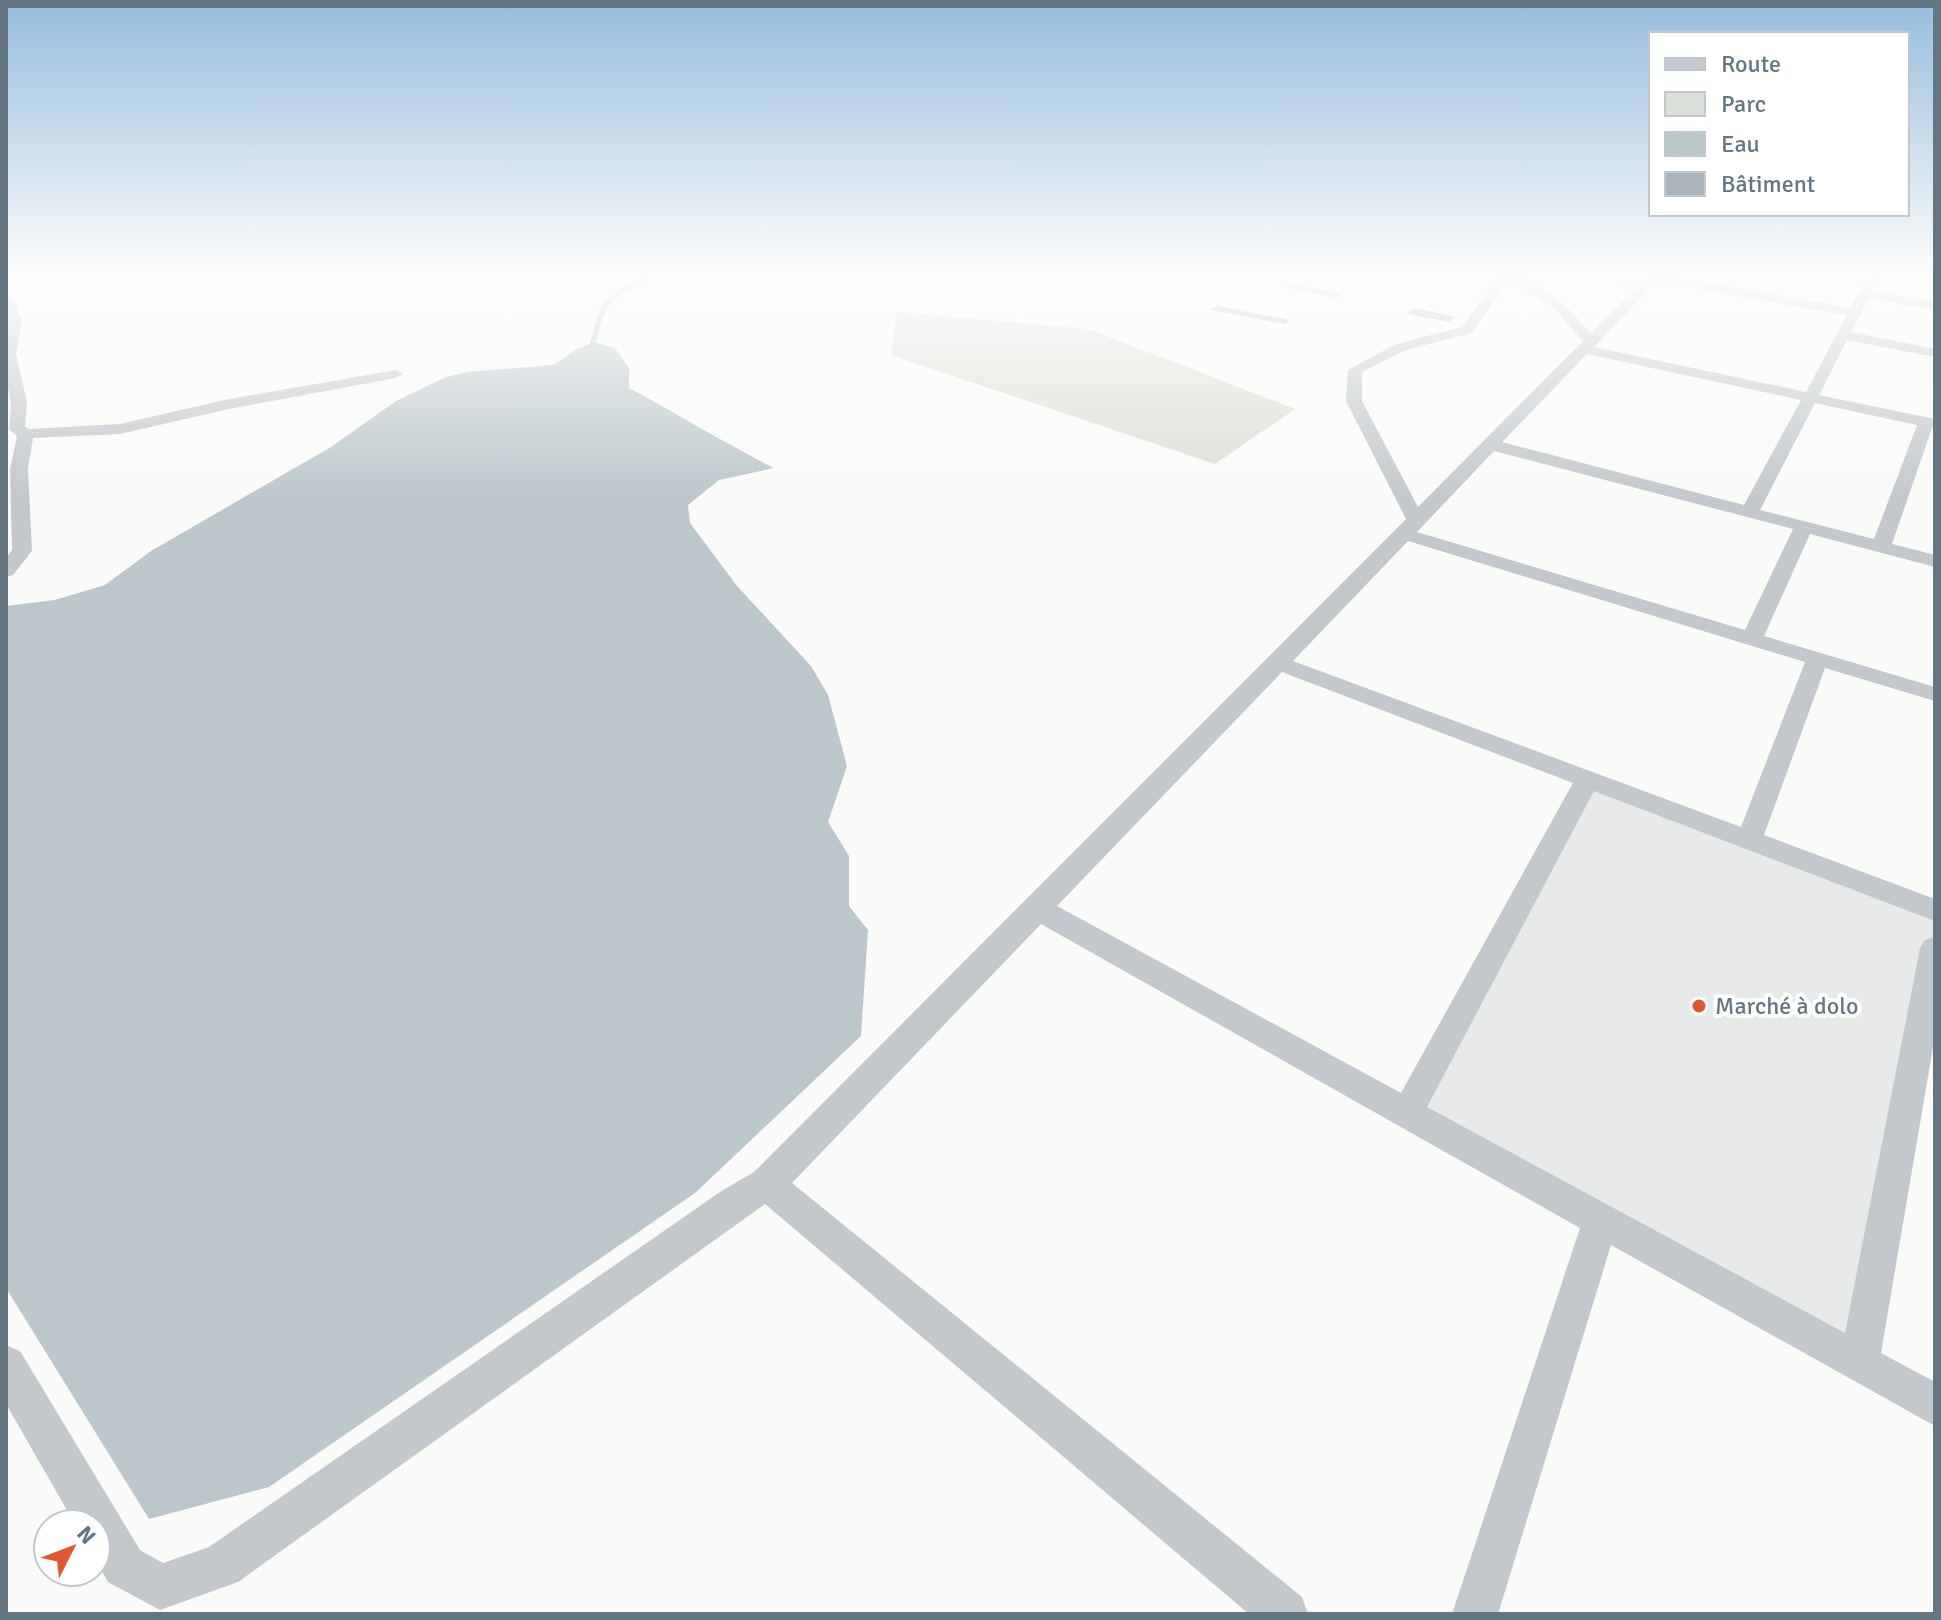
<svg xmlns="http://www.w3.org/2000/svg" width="1941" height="1620" font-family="Signika,sans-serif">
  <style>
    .built { fill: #e8e9e9 }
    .green { fill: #dadfd7 }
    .water { fill: #bbc7cb }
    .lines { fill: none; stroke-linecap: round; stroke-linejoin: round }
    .stream { stroke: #bbc7cb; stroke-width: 5 }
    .building { fill: #aab3b9 }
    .street { fill: #c3c8cc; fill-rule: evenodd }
    .poi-dot { fill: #e4572e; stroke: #fff; stroke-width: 3 }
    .labels { text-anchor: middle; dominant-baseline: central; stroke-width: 8; stroke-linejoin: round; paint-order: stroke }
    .poi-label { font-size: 24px; fill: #657683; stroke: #fff; text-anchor: start }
  </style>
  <rect width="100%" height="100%" fill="#fafaf8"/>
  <path class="built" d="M1588,779L1935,910V948L1859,1363L1407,1113Z"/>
  <g class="green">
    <path d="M1549,272H1645L1638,286Z"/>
    <path d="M897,312L1088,329L1295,409L1215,464L891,355Z"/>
  </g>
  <path class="water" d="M594,342L615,348L629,368V388C678,414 724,443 774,468L719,480L688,505L690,523L737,586L811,666L828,695L847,766L828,822L849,856V906L868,930L861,1036L695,1193L269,1487L149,1519L6,1288V606L55,600L105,585L151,551L331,447L396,401L446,377L467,372L554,365L575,350Z"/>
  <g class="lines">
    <path class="stream" d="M590,353C605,301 599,302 648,277L645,272"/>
  </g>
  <g class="building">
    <path d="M1288,283L1343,294L1337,298L1282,287Z"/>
    <path d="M1218,305L1232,309L1290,320L1285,324L1211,310Z"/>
    <path d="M1415,308L1456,317L1449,322L1407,314Z"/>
  </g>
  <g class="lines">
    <g class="street">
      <path d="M1502,272C1535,272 1570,310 1591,333L1652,272L1850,308L1870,272H1882L1872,291L1935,302V310L1869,298L1851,332L1935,349V357L1847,340L1819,395L1935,419V429L1932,428L1892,544L1935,555V567L1810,534L1764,636L1935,687V701L1825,668L1764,835L1935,899V921L1594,791L1427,1107L1845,1333L1920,948L1925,940L1935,937V1035L1881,1353L1935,1382V1426L1611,1245L1498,1614H1452L1580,1228L1041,924L792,1183L1302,1597L1308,1614H1249L765,1204L238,1582L160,1610L108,1582L96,1561V1524H75L6,1404V1345L20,1351L140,1550L163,1563L209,1547L720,1192L754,1172L1406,519L1346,401L1348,370L1396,344L1462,327ZM1509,280L1553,307L1583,341L1418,507L1362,401V372L1406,350L1472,333ZM1656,282L1847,315L1806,392L1594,347ZM1587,354L1801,400L1744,505L1502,442ZM1815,403L1917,425L1874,539L1760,510ZM1494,451L1793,529L1745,630L1417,532ZM1408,541L1805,662L1741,827L1293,661ZM1282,672L1573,783L1401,1093L1057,906Z"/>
      <path d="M6,294L12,298L22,321L16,354L27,402L25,427L29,429L120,424L229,399L396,370L403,374L396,378L229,409L120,434L33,438L28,469L32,551L13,575L6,577V558L12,550L10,469L17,436L9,429L11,405L6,376Z"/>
    </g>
  </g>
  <linearGradient id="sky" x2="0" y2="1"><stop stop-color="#96bcdc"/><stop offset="0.55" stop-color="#fdfdfc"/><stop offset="1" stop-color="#fdfdfc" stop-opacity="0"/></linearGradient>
  <rect width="1941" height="499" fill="url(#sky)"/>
  <circle class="poi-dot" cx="1699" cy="1006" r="8"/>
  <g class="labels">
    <g class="poi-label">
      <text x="1715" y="1006">Marché à dolo</text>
    </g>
  </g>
  <rect width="1941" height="1620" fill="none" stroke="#657683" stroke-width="16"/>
  <rect x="1649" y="32" width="260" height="184" fill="#ffffff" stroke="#c1c8cd" stroke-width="2"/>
  <rect x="1665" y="58" width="40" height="12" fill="#c3c8cc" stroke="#c1c8cd" stroke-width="2"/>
  <text x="1721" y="72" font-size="24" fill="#657683">Route</text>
  <rect x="1665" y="92" width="40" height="24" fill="#dadfd7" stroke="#c1c8cd" stroke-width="2"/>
  <text x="1721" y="112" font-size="24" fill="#657683">Parc</text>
  <rect x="1665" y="132" width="40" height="24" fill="#bbc7cb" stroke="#c1c8cd" stroke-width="2"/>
  <text x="1721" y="152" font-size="24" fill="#657683">Eau</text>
  <rect x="1665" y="172" width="40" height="24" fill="#aab3b9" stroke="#c1c8cd" stroke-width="2"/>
  <text x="1721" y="192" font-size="24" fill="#657683">Bâtiment</text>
  <g transform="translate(72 1548) rotate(48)"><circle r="38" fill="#ffffff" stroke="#c1c8cd" stroke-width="2"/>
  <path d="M0-6L14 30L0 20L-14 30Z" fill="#e4572e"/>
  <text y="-12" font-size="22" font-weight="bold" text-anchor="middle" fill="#657683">N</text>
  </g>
</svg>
